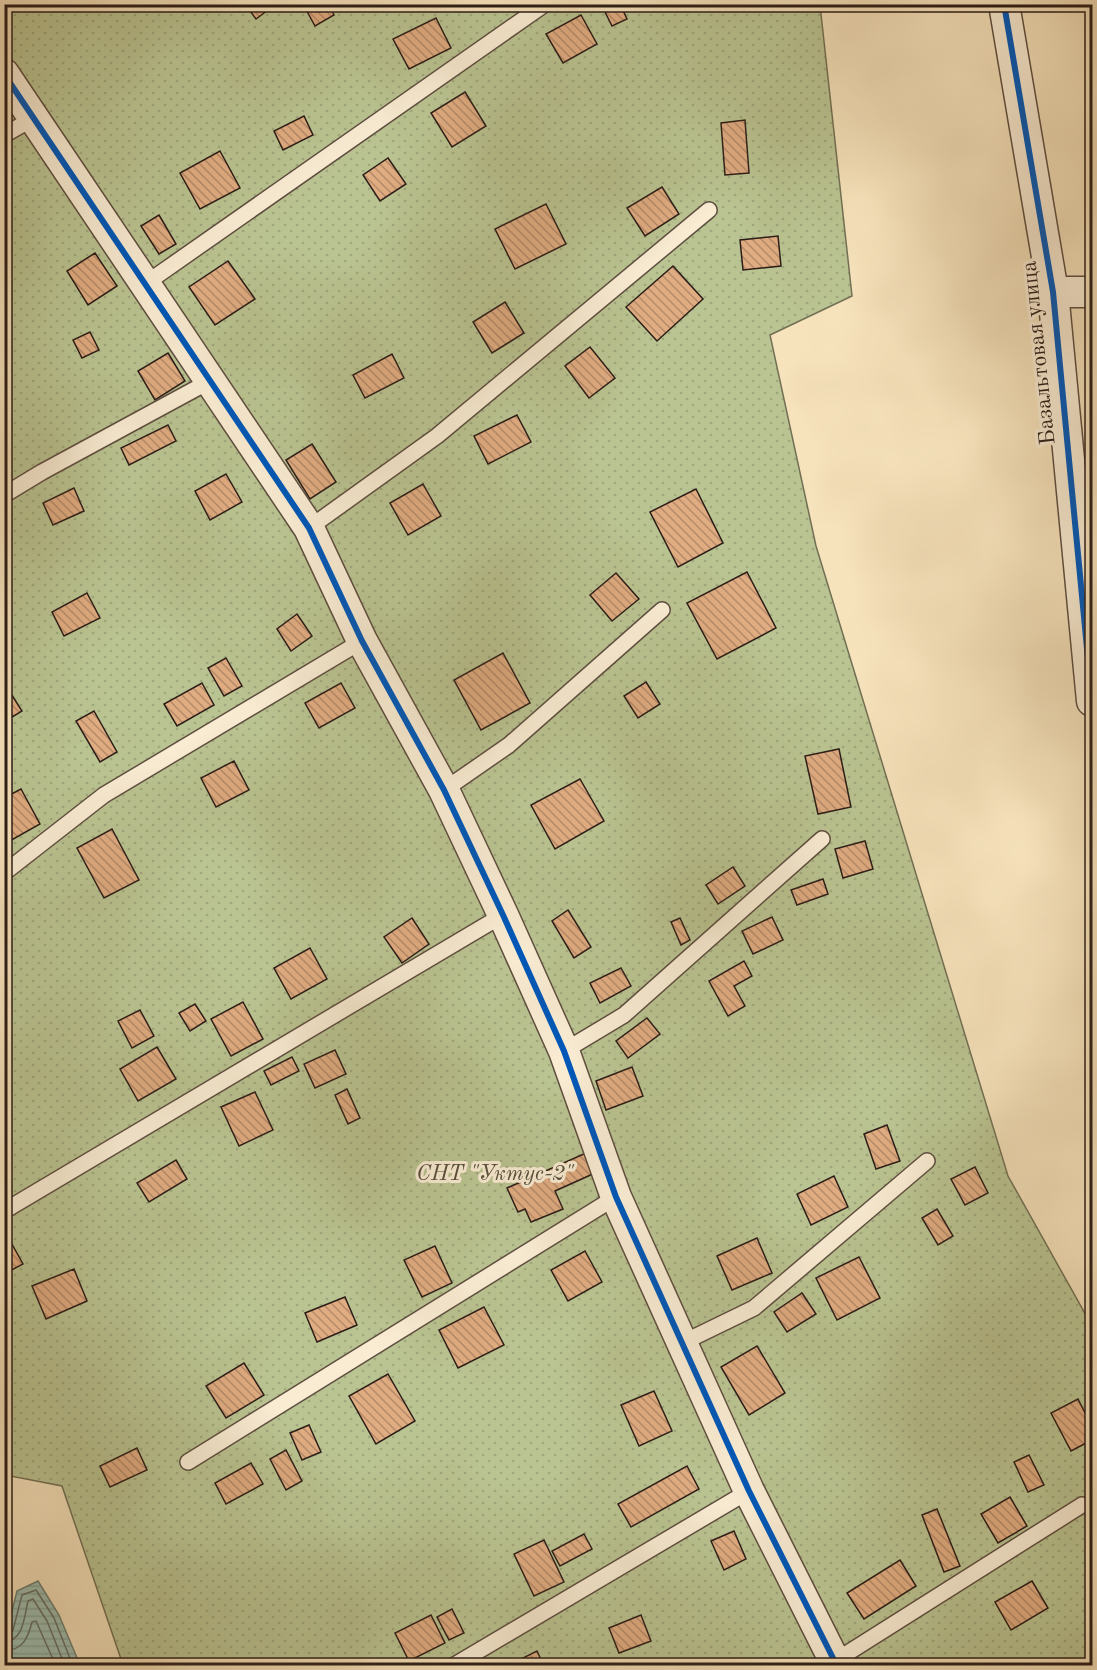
<svg xmlns="http://www.w3.org/2000/svg" width="1097" height="1670" font-family="'Old Standard TT',serif">
  <style>
    .grass { fill: url(#grass-dots); stroke: #727054; stroke-width: 1.5 }
    .water { fill: url(#water-rules); stroke: #6f7e73; stroke-width: 1.5 }
    .lines { fill: none; stroke-linecap: round; stroke-linejoin: round }
    .shore { stroke: #646e64; stroke-width: 1.5 }
    .building { fill: url(#building-back-hatch); stroke: #2b1d17; stroke-width: 1.5 }
    .lane-casing { stroke: #5e4e40; stroke-width: 18 }
    .street-casing { stroke: #5e4e40; stroke-width: 33 }
    .lane { stroke: #f9ecd3; stroke-width: 15 }
    .street { stroke: #f9ecd3; stroke-width: 30 }
    .cycleway-casing { stroke: #f9ecd3; stroke-width: 10 }
    .cycleway { stroke: #0057b8; stroke-width: 6 }
    .labels { text-anchor: middle; dominant-baseline: central; stroke-width: 6; stroke-linejoin: round; paint-order: stroke }
    .street-label { font-size: 22px; fill: #2b1d17; stroke: #f9ecd3 }
    .park-label { font-size: 22px; font-style: italic; fill: #564f3c; stroke: #f9ecd3 }
  </style>
  <defs>
    <pattern id="grass-dots" width="8" height="8" patternUnits="userSpaceOnUse" patternTransform="scale(1.5)"><rect width="8" height="8" fill="#bac492"/><path d="M2 2h.1M6 6h.1" fill="none" stroke="#a0a87d" stroke-width="1.8" stroke-linecap="round"/></pattern>
    <pattern id="water-rules" width="6" height="5" patternUnits="userSpaceOnUse" patternTransform="scale(1.5)"><rect width="6" height="5" fill="#9dbeb0"/><path d="M0 2.5h6" fill="none" stroke="#87a397"/></pattern>
    <pattern id="building-back-hatch" width="6" height="6" patternUnits="userSpaceOnUse" patternTransform="scale(1.5)"><rect width="6" height="6" fill="#e0ac81"/><path d="M-1 5l2 2M0 0l6 6M5-1l2 2" fill="none" stroke="#b68b69"/></pattern>
  </defs>
  <rect width="100%" height="100%" fill="#f6e2bb"/>
  <filter id="stains"><feTurbulence type="fractalNoise" baseFrequency=".00333" numOctaves="4"/><feColorMatrix values="0 0 0 0 .2 0 0 0 0 .09 0 0 0 0 .02 0 0 0 .5 -.17"/></filter>
  <radialGradient id="worn" r=".72"><stop offset=".6" stop-color="#630" stop-opacity="0"/><stop offset="1" stop-color="#630" stop-opacity=".3"/></radialGradient>
  <path class="grass" d="M4,5H820L852,296L770,335L816,546L1008,1176L1092,1326V1665H123L62,1486L5,1475Z"/>
  <path class="water" d="M38,1581L59,1615L80,1665H5V1639L17,1591Z"/>
  <g class="lines">
    <g class="shore">
      <path d="M4,1634H10L13,1630L22,1595L36,1590L54,1618L73,1666"/>
      <path d="M4,1642C24,1641 24,1617 28,1601L33,1599L47,1621L65,1666"/>
      <path d="M4,1651C23,1650 28,1638 32,1622L36,1621L56,1666"/>
    </g>
  </g>
  <g class="building">
    <path d="M245,4H276L256,19Z"/>
    <path d="M303,4H328L334,15L315,26Z"/>
    <path d="M601,4H620L627,19L612,26Z"/>
    <path d="M581,15L597,44L563,63L546,34Z"/>
    <path d="M436,18L451,48L409,69L393,39Z"/>
    <path d="M465,92L486,126L452,147L431,113Z"/>
    <path d="M304,116L313,135L283,150L274,131Z"/>
    <path d="M745,120L749,173L725,175L721,123Z"/>
    <path d="M220,151L240,188L200,209L180,173Z"/>
    <path d="M388,158L406,184L380,201L363,175Z"/>
    <path d="M662,187L679,214L645,236L627,208Z"/>
    <path d="M546,204L566,244L515,269L495,229Z"/>
    <path d="M159,215L176,244L159,254L141,226Z"/>
    <path d="M778,236L781,266L743,270L740,240Z"/>
    <path d="M95,253L117,286L88,305L67,271Z"/>
    <path d="M228,261L255,299L215,325L189,287Z"/>
    <path d="M673,266L703,299L657,341L626,307Z"/>
    <path d="M505,302L524,333L492,353L473,322Z"/>
    <path d="M90,332L99,350L82,358L73,340Z"/>
    <path d="M590,347L615,378L589,398L565,366Z"/>
    <path d="M168,353L185,381L155,400L138,371Z"/>
    <path d="M392,354L404,378L365,398L353,375Z"/>
    <path d="M517,415L531,442L488,464L474,436Z"/>
    <path d="M168,425L176,441L129,465L121,448Z"/>
    <path d="M312,444L336,482L310,499L286,460Z"/>
    <path d="M226,474L242,502L210,520L195,491Z"/>
    <path d="M423,484L441,516L408,535L390,503Z"/>
    <path d="M74,488L84,511L53,525L43,503Z"/>
    <path d="M696,489L723,543L678,567L650,512Z"/>
    <path d="M747,572L776,628L717,659L687,603Z"/>
    <path d="M616,573L639,599L612,621L590,595Z"/>
    <path d="M87,593L100,618L64,636L52,612Z"/>
    <path d="M297,614L312,636L291,651L277,629Z"/>
    <path d="M503,653L530,703L481,730L454,680Z"/>
    <path d="M226,658L242,686L224,696L208,668Z"/>
    <path d="M646,682L660,704L638,718L624,696Z"/>
    <path d="M202,683L214,705L177,726L164,704Z"/>
    <path d="M341,683L355,708L319,728L305,703Z"/>
    <path d="M8,689L22,711L4,722V692Z"/>
    <path d="M94,711L117,752L100,762L76,721Z"/>
    <path d="M839,749L851,807L818,814L805,756Z"/>
    <path d="M234,761L249,790L216,807L201,778Z"/>
    <path d="M580,779L604,821L555,849L531,805Z"/>
    <path d="M21,789L40,824L8,842L4,836V798Z"/>
    <path d="M112,829L139,880L104,898L77,848Z"/>
    <path d="M865,841L873,869L843,878L835,849Z"/>
    <path d="M733,867L745,886L718,904L706,885Z"/>
    <path d="M823,879L828,894L797,905L791,890Z"/>
    <path d="M568,910L591,947L574,958L552,921Z"/>
    <path d="M772,917L783,940L753,954L742,931Z"/>
    <path d="M412,918L429,944L402,963L384,937Z"/>
    <path d="M680,918L690,940L681,945L671,922Z"/>
    <path d="M310,948L327,979L291,999L274,968Z"/>
    <path d="M744,961L752,976L734,986L745,1006L728,1016L709,981Z"/>
    <path d="M621,968L631,986L600,1003L590,983Z"/>
    <path d="M243,1002L263,1039L231,1056L211,1019Z"/>
    <path d="M195,1004L206,1021L190,1031L179,1013Z"/>
    <path d="M140,1010L154,1036L132,1048L118,1021Z"/>
    <path d="M647,1018L660,1034L628,1058L616,1041Z"/>
    <path d="M157,1047L176,1079L138,1101L120,1069Z"/>
    <path d="M335,1050L346,1074L315,1088L304,1064Z"/>
    <path d="M292,1057L299,1071L271,1085L264,1071Z"/>
    <path d="M632,1067L643,1096L606,1110L596,1081Z"/>
    <path d="M347,1089L360,1118L348,1124L335,1095Z"/>
    <path d="M255,1092L273,1130L239,1146L221,1107Z"/>
    <path d="M887,1125L900,1161L876,1169L864,1134Z"/>
    <path d="M586,1153L595,1173L555,1191L563,1209L531,1222L525,1209L518,1212L507,1188Z"/>
    <path d="M176,1160L187,1179L149,1202L137,1183Z"/>
    <path d="M975,1167L988,1193L965,1205L951,1179Z"/>
    <path d="M834,1176L848,1207L811,1225L797,1194Z"/>
    <path d="M937,1209L953,1236L938,1245L922,1218Z"/>
    <path d="M8,1237L23,1264L4,1274V1238Z"/>
    <path d="M757,1238L772,1273L732,1290L717,1256Z"/>
    <path d="M435,1246L452,1283L422,1297L404,1260Z"/>
    <path d="M585,1251L602,1282L568,1301L551,1270Z"/>
    <path d="M859,1257L880,1298L837,1320L816,1278Z"/>
    <path d="M74,1269L87,1301L46,1319L32,1286Z"/>
    <path d="M802,1293L816,1314L787,1332L774,1312Z"/>
    <path d="M345,1297L357,1325L317,1342L305,1313Z"/>
    <path d="M484,1307L504,1345L458,1368L439,1330Z"/>
    <path d="M757,1346L785,1393L749,1415L721,1367Z"/>
    <path d="M244,1363L264,1395L226,1418L206,1386Z"/>
    <path d="M388,1374L415,1421L376,1444L349,1396Z"/>
    <path d="M654,1391L672,1431L639,1446L621,1405Z"/>
    <path d="M1078,1399L1092,1427V1440L1071,1451L1051,1413Z"/>
    <path d="M309,1425L321,1452L302,1460L290,1433Z"/>
    <path d="M137,1448L147,1470L110,1487L100,1466Z"/>
    <path d="M286,1450L302,1481L286,1490L270,1459Z"/>
    <path d="M1029,1455L1044,1485L1028,1492L1014,1462Z"/>
    <path d="M251,1463L263,1484L226,1504L215,1483Z"/>
    <path d="M687,1466L699,1489L631,1527L618,1504Z"/>
    <path d="M1010,1497L1027,1526L998,1543L981,1514Z"/>
    <path d="M937,1509L960,1566L944,1572L922,1515Z"/>
    <path d="M734,1531L746,1559L724,1570L711,1541Z"/>
    <path d="M584,1534L592,1549L560,1566L552,1551Z"/>
    <path d="M544,1540L564,1582L534,1596L514,1554Z"/>
    <path d="M900,1560L916,1586L864,1619L847,1593Z"/>
    <path d="M1032,1581L1048,1608L1011,1630L995,1602Z"/>
    <path d="M452,1609L464,1633L449,1640L437,1617Z"/>
    <path d="M431,1615L445,1643L409,1661L395,1633Z"/>
    <path d="M641,1615L651,1641L619,1653L609,1628Z"/>
    <path d="M537,1651L544,1666H507Z"/>
  </g>
  <g class="lines">
    <g class="lane-casing">
      <g id="lane">
        <path d="M4,135L34,118"/>
        <path d="M145,284L545,4"/>
        <path d="M4,495L42,472L210,381"/>
        <path d="M309,528L437,436L709,210"/>
        <path d="M444,790L509,745L662,610"/>
        <path d="M4,873L104,795L362,641"/>
        <path d="M564,1051L624,1015L822,839"/>
        <path d="M4,1211L503,915"/>
        <path d="M682,1343L754,1308L927,1161"/>
        <path d="M188,1462L616,1197"/>
        <path d="M835,1661L1082,1505"/>
        <path d="M453,1666L749,1491"/>
      </g>
    </g>
    <g class="street-casing">
      <g id="street">
        <path d="M1004,4L1053,292L1092,701"/>
        <path d="M4,74L309,528L362,641L444,790L503,915L564,1051L616,1197L749,1491L837,1666"/>
        <path d="M1053,292H1092"/>
      </g>
    </g>
    <use href="#lane" class="lane"/>
    <use href="#street" class="street"/>
    <g class="cycleway-casing">
      <g id="cycleway">
        <path d="M1004,4L1053,292L1092,701"/>
        <path d="M4,74L309,528L362,641L444,790L503,915L564,1051L616,1197L749,1491L837,1666"/>
      </g>
    </g>
    <use href="#cycleway" class="cycleway"/>
  </g>
  <g class="labels">
    <g class="street-label">
      <text transform="translate(1039 353) rotate(-96)">Базальтовая улица</text>
    </g>
    <g class="park-label">
      <text x="495" y="1174">СНТ "Уктус-2"</text>
    </g>
  </g>
  <rect width="1097" height="1670" fill="none" stroke="#f6e2bb" stroke-width="24"/>
  <rect x="6" y="6" width="1085" height="1658" fill="none" stroke="#2b1d17" stroke-width="3"/>
  <rect x="12" y="12" width="1073" height="1646" fill="none" stroke="#2b1d17" stroke-width="1.5"/>
  <rect width="100%" height="100%" filter="url(#stains)"/>
  <rect width="100%" height="100%" fill="url(#worn)"/>
</svg>
